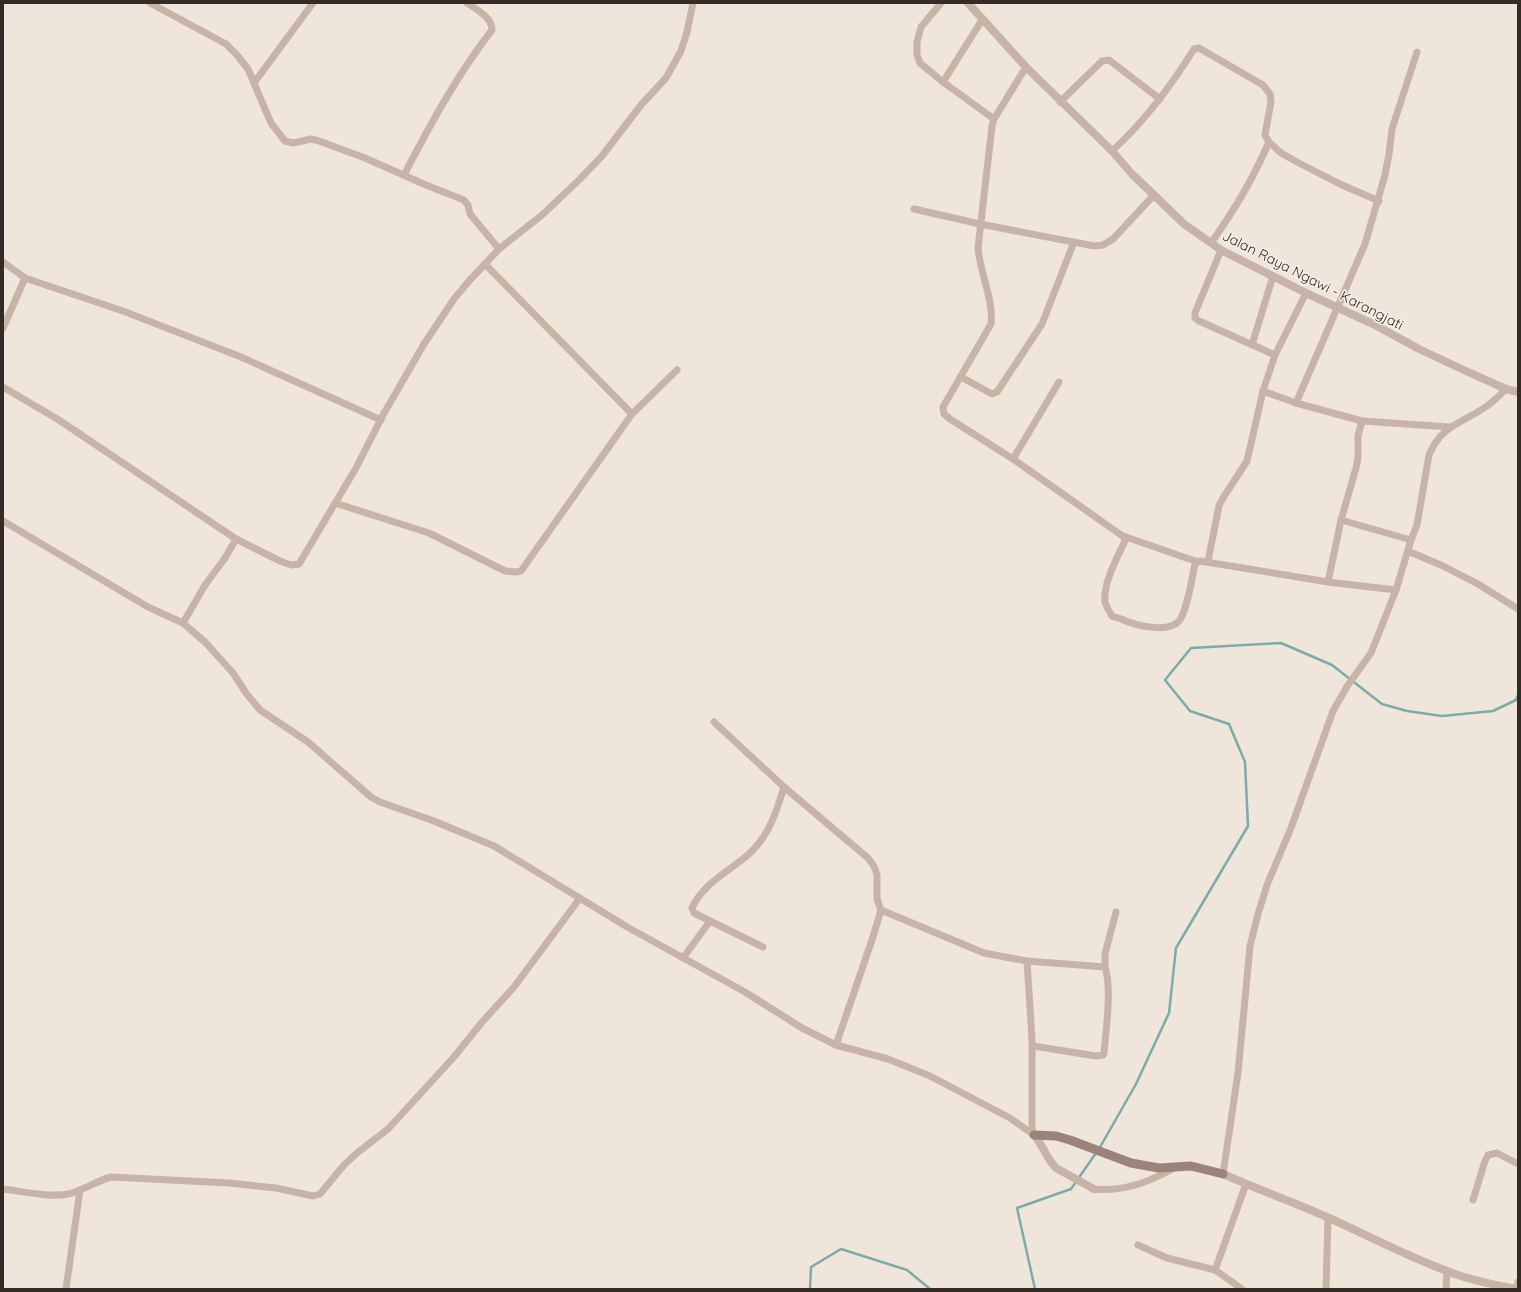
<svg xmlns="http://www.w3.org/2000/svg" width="1521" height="1292" font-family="Quicksand,sans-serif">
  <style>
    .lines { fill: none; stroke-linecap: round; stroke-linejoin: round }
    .stream { stroke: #7babab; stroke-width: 2.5 }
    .minor { stroke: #c7b4a7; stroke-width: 7 }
    .tertiary { stroke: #c7b4a7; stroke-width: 8 }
    .secondary { stroke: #9b8378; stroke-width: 9 }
    .labels { text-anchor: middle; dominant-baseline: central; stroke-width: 3; stroke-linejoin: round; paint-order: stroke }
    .street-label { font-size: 14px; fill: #342b27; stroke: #f8efe6 }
  </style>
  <rect width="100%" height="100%" fill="#f0e5da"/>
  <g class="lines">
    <g class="stream">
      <path d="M1099,1149L1136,1084L1169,1013L1176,948L1248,826L1245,762L1229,724L1190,711L1165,680L1191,648L1281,643L1332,665L1382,704L1407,711L1442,716L1493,711L1516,700L1518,695"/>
      <path d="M810,1289L811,1267L841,1249L907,1270L930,1289"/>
      <path d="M1035,1289L1017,1208L1071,1189L1096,1153"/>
    </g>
    <g class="minor">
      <path d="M150,3L226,44L237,55L248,69L271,123L285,141L293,143L311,139L319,141L365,158L426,185L464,200L468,205L470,214L499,249"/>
      <path d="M941,3L921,27L917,42V55L920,63L943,82L994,119"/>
      <path d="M1026,67L994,119L992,126L978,248C980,273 994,301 991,324L943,407L944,414L950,419L1013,459L1124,537L1125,541C1117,558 1103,583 1105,602C1106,605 1110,613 1112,616C1114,617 1118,618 1121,619C1134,625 1168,634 1179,621C1187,611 1192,578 1195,564L1200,561L1328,582L1396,590"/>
      <path d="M943,82L982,20"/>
      <path d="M254,83L313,3"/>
      <path d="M1060,102L1102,61L1109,60L1160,99"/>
      <path d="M1112,151C1145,121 1171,86 1194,49L1199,48L1263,85L1270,94L1271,102L1265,135L1269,142L1281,153L1297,162L1342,185L1379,201"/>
      <path d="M404,175C430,125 457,75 492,30C492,17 477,10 467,3"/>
      <path d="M914,209L980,224L1094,246L1103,245L1113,239L1154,195"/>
      <path d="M1211,243C1235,209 1252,181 1269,142"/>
      <path d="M1221,250L1195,313V318L1199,321L1275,355"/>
      <path d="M3,262L25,278L123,311L241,357L381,420"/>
      <path d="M3,328L25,278"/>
      <path d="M1252,345L1273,276"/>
      <path d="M961,377L992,394L997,392L1042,324L1074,242"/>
      <path d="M3,387L59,420L236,539L280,561L291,565L299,564L356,468L383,415L424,344L454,299L469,281L499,249L542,215L579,180L602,156L641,105L666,78L681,51L687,32L693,3"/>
      <path d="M1263,391L1296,403L1362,421L1450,427"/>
      <path d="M1296,403L1365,244L1385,175L1389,154L1392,129L1417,52"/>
      <path d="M632,414L677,370"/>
      <path d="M1013,459L1059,382"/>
      <path d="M335,503L429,533L505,571L516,572L521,571L632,414L485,264"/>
      <path d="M1341,520L1411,540"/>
      <path d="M3,521L148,607L183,623L206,643L233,673L246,693L260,710L308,742L371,797L380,802L434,821L494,846L629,928L745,992L802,1028L836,1045L888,1059L930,1076L1010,1118L1034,1135"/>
      <path d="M1123,536L1198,562"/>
      <path d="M1408,551L1443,566L1478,584L1518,609"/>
      <path d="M1208,561L1219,506L1223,498L1247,461L1263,391L1275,355L1306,293"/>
      <path d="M1328,582L1341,520L1356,468L1358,458V436L1362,421"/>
      <path d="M183,623L205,585L225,558L236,539"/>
      <path d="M714,722L784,787L868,858L874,866L877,875V899L881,910L872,940L836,1045"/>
      <path d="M881,910L984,953L1027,961L1105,967C1112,987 1106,1030 1104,1053L1103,1055L1096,1056L1033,1046"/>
      <path d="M763,947L694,913L692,908C704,881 733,870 752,851C770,833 777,810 784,787"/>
      <path d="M683,958L710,921"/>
      <path d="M1027,961L1032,1039V1132"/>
      <path d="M1105,967V954L1116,912"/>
      <path d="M1223,1174L1238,1073L1250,946L1258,914L1267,885L1291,828L1333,711L1348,685L1371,653L1396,590L1411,540L1417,525L1429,455C1441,425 1463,423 1487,406C1494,401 1500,395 1506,389"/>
      <path d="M3,1189C20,1191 51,1198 68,1194C83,1191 96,1181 111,1177L229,1183L276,1188L313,1196L320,1194L344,1165L357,1153L388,1129L453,1058L483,1021L514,987L580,898"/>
      <path d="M1094,1189C1124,1192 1149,1182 1174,1168"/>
      <path d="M1473,1200L1485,1161L1488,1155L1497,1153L1518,1164"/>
      <path d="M1138,1245L1167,1258L1215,1270L1242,1289"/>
      <path d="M1215,1270L1246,1184"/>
      <path d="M66,1289L80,1190"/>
      <path d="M1326,1289L1328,1218"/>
      <path d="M1446,1289L1447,1271"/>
      <path d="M1516,1289L1518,1282"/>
    </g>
    <g class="tertiary">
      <path d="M968,3L1026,67L1112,151L1132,174L1154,195L1184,224L1221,250L1306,293L1373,324L1419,349L1466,371L1506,389L1518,392"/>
      <path d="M1034,1135C1043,1145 1046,1158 1056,1168L1094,1189"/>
      <path d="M1223,1174C1257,1189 1293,1202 1327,1217C1367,1235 1406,1256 1447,1271C1469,1280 1494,1285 1518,1289"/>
    </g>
    <path class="secondary" d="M1034,1135L1056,1136L1070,1140L1131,1163L1142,1165L1159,1168L1191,1166L1223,1174"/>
  </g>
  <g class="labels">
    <g class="street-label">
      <text transform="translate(1313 280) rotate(27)">Jalan Raya Ngawi - Karangjati</text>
    </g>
  </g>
  <rect width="1521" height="1292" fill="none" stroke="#342b27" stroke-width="8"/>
</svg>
